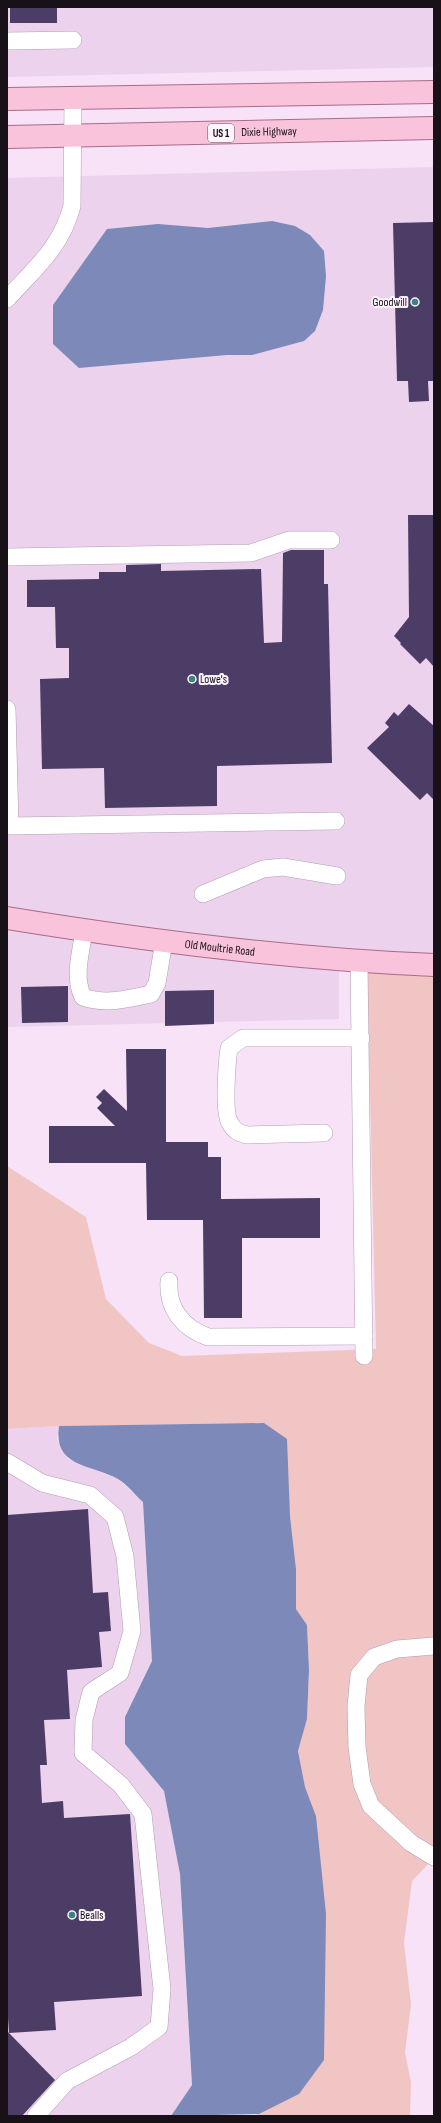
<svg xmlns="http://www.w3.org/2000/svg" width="441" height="2123" font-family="'Sofia Sans Condensed',sans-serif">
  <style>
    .built { fill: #ecd2ed }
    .green { fill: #f2c5c5 }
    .water { fill: #7d89b8 }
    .building { fill: #4c3d67 }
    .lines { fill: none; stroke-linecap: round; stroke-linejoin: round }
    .minor-casing { stroke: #b19eb2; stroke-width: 18 }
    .major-casing { stroke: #a96b88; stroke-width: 24 }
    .minor { stroke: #fff; stroke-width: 17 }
    .major { stroke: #fac3dc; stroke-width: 22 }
    .poi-dot { fill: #3b8381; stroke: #fdf4fd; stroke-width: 1.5 }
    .labels { text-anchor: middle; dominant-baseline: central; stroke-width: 4; stroke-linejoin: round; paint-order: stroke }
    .shield { fill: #fdf4fd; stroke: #5d555d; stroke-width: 1 }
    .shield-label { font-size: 11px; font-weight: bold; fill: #181118 }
    .street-label { font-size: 12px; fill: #181118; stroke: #fdf4fd }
    .poi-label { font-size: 12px; fill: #181118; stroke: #fdf4fd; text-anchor: start }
  </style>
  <rect width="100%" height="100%" fill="#f7e2f8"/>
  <g class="built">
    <path d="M7,7H434V67L7,77Z"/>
    <path d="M434,167V958L367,955L7,909V178Z"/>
    <path d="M7,926L339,968V1019L7,1027Z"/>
    <path d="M59,1426L57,1439L68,1459L118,1479L143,1502L152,1661L125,1717V1744L164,1791L180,1874L192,2085L172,2116H7V1429Z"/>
  </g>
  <path class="green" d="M367,970L434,973V1860H432L412,1881L404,1943L411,2005L405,2052L411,2083L410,2116H254L299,2094L316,1816L305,1787L298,1751L307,1719L309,1670L307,1625L296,1609V1569L290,1516L264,1423L59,1426L7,1429V1166L86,1217L106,1299L149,1343L182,1356L376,1349Z"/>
  <g class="water">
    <path d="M272,221L295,226L310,235L324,251L326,276L323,310L315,331L304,341L252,355H227L79,368L53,344V305L107,229L158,224L208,228Z"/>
    <path d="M264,1423L287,1439L290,1516L296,1569V1609L307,1625L309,1670L307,1719L298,1751L305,1787L316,1816L326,1914L324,2060L299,2094L259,2114L171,2116L192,2085L180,1874L164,1791L125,1744V1717L152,1661L143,1502C135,1495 127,1484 118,1479C91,1464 53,1468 59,1426Z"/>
  </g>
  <g class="building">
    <rect x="10" y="7" width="47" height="16"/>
    <path d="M434,222V381H428L429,401L409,402L408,381H397L393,223Z"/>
    <path d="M408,515H434V667L426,658L420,664L400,644L401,643L394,636L409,617Z"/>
    <path d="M291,550H324V584H328L332,763L217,766V806L105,808L104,768L42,769L40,679L69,678V648H56L55,607H27V580L99,579V572H126V565L161,564V571L261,569L264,643L282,642L283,553Z"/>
    <path d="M409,704L434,726V800L427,793L420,800L367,748L389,727L385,723L394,712L398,716Z"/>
    <path d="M68,986V1022L22,1023L21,987Z"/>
    <path d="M214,990V1024L165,1026V991Z"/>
    <path d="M126,1049H166V1142H208V1157H221V1199L320,1198V1238H242V1318H204L203,1220H147L146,1163H49V1126H115L97,1108L102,1103L96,1097L104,1089L127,1111Z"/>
    <path d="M88,1509L93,1593L108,1592L111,1631L99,1632L102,1667L67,1670L70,1719L44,1720L47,1765H40L42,1803L63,1801L64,1818L130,1814L142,1996L54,2002L56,2030L9,2033L7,2003V1515Z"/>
    <path d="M7,2031L55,2080L22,2116H7Z"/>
  </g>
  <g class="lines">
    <g class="minor-casing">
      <g id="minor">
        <path d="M7,41L73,40"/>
        <path d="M7,299C35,268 61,248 72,206L73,99"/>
        <path d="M7,557L251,553L289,540H331"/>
        <path d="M7,709L10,826L336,821"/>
        <path d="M203,894L263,869L283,867L337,876"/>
        <path d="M84,931C81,952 73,977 83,997C105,1005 129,999 151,994L157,983L164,941"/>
        <path d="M359,962L364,1356"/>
        <path d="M324,1133L247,1135C239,1133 234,1131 230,1123C223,1113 227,1062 229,1048L243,1038H361"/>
        <path d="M169,1281C167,1309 183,1328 208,1337L364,1336"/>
        <path d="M7,1462L42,1483L90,1495L115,1517L125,1556L132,1631L120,1673L91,1692L84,1720L83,1753L121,1785L143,1814L162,1989L159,2027L131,2047L67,2081L36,2116"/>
        <path d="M434,1646L397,1649L374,1657L359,1675L356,1706L357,1747L362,1784L371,1806L411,1843L434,1857"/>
      </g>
    </g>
    <g class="major-casing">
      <g id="major">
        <path d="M7,99L434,92"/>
        <path id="s1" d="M7,137L434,128"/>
        <path id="s2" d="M7,918C148,941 291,959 434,965"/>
      </g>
    </g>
    <use href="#minor" class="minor"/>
    <use href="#major" class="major"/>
  </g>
  <g class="poi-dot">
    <circle cx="415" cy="302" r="4"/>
    <circle cx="192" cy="679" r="4"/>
    <circle cx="72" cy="1915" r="4"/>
  </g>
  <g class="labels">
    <rect class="shield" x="208" y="124" width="26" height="18" rx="3"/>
    <g class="shield-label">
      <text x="221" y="133">US 1</text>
    </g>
    <g class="street-label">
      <text stroke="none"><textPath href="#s1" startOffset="262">Dixie Highway</textPath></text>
      <text stroke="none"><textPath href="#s2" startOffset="215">Old Moultrie Road</textPath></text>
    </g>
    <g class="poi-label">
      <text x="407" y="302" text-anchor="end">Goodwill</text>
      <text x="200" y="679">Lowe's</text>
      <text x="80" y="1915">Bealls</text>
    </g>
  </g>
  <rect width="441" height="2123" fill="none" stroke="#181118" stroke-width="16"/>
</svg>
